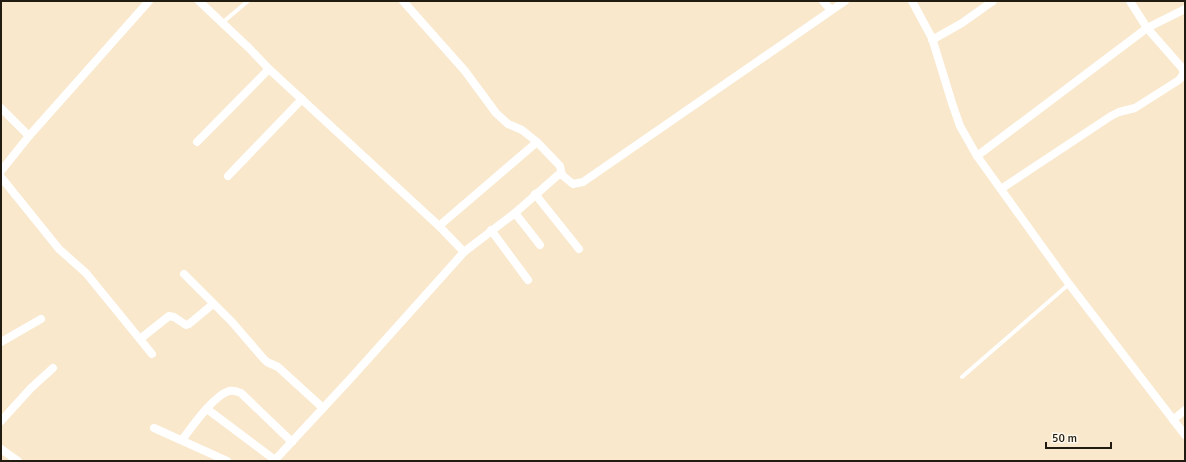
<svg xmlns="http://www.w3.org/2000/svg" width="1186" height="462" font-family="Signika,sans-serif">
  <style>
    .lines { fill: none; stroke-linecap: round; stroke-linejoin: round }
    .service { stroke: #fff; stroke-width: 4 }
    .minor { stroke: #fff; stroke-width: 8 }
  </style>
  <rect width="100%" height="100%" fill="#f9e8cc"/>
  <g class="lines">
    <g class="service">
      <path d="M222,23L248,1"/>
      <path d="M962,377L1069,284"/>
    </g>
    <g class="minor">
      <path d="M199,1L249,48L269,69L439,226L464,252"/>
      <path d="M403,1L465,71L496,113L508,124L522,130L537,142L560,166L562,175"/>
      <path d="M823,1L831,10"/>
      <path d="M912,1L932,38L952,103L960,126L977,156L1069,284L1185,435"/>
      <path d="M932,40L962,23L993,1"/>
      <path d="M1,108L29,136"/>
      <path d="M197,142L269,69"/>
      <path d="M977,156L1147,28L1185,9"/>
      <path d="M1,171L29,136L149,1"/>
      <path d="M228,176L302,99"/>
      <path d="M1,177L59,249L86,273L152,354"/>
      <path d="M1001,189L1111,116L1119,112L1135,108L1179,80L1183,75V69L1147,28L1130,1"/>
      <path d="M535,194L579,249"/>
      <path d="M515,213L540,245"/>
      <path d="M439,226L537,142"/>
      <path d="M491,230L528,280"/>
      <path d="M184,274L232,322L263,358L267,362L278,367L323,408"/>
      <path d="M140,339L169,316L174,317L186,325L189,324L213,304"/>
      <path d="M1,342L41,319"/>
      <path d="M207,409L275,460"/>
      <path d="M1173,420L1185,410"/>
      <path d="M1,421L31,388L53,368"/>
      <path d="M154,428L227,461"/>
      <path d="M182,440C192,427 213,396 229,391C234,390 237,391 241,393L292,442"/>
      <path d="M1,449L18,461"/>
      <path d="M274,461L351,378L464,252L515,213L558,175H562L573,184L583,182L845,1"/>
    </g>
  </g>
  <rect width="1186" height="462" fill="none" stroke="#211b11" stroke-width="4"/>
  <path d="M1046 442v6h65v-6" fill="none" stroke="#211b11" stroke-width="2"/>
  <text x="1052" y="442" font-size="12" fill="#211b11" stroke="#fdf7ec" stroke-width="3" paint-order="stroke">50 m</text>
</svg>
